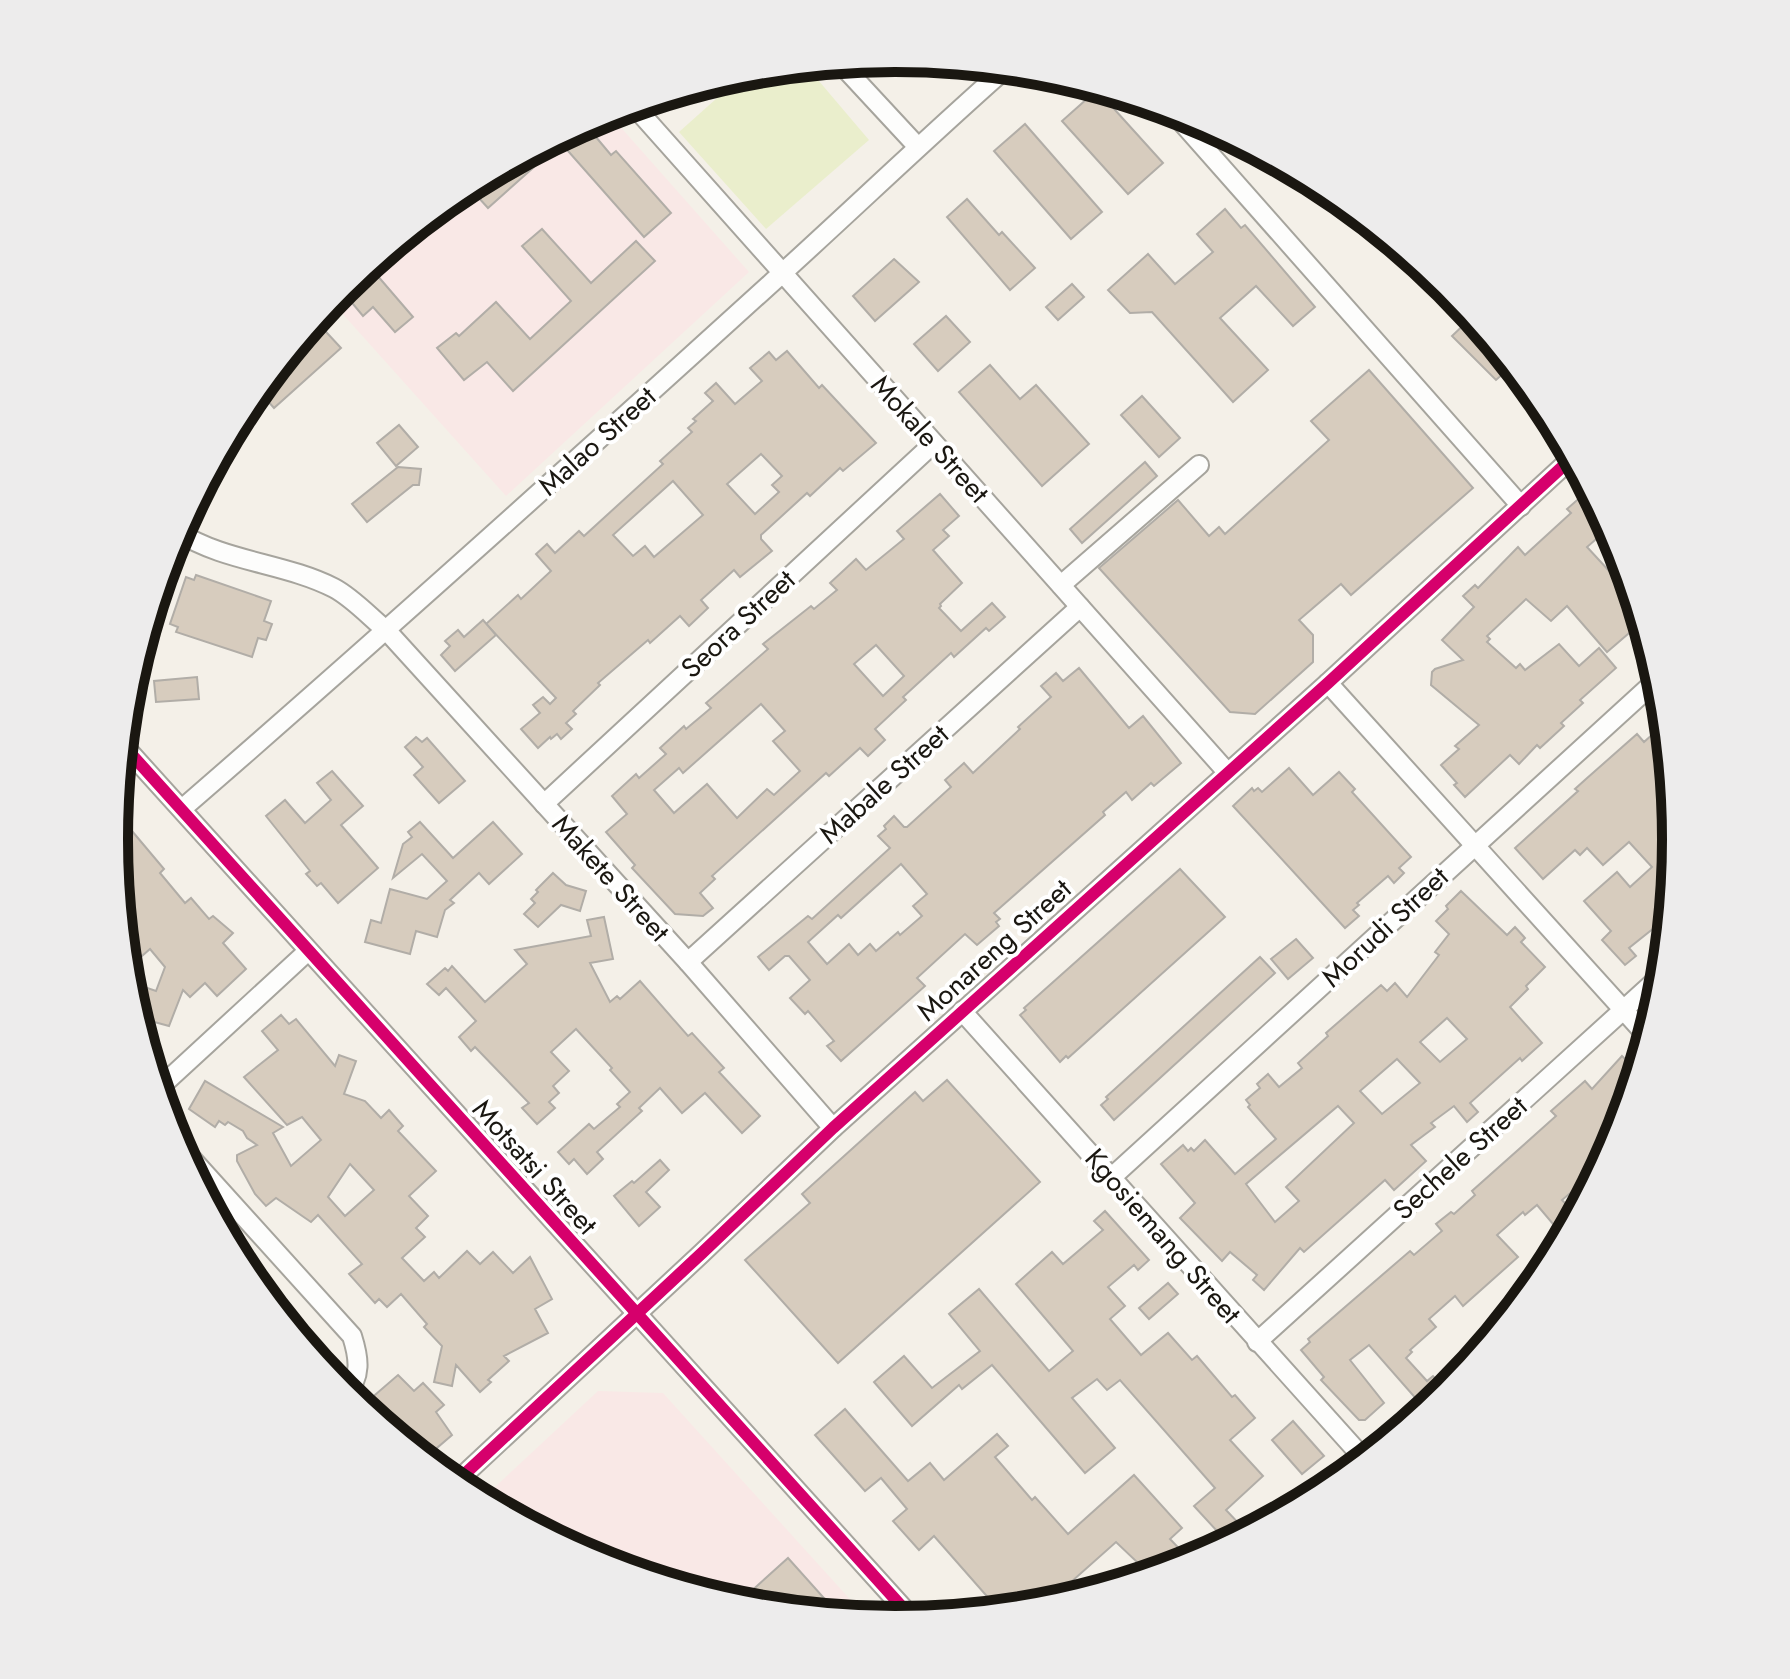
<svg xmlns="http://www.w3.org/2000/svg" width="1790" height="1679" font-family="Jost,sans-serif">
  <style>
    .education { fill: #f9e8e6 }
    .green { fill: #eaeecc }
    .building { fill: #d7ccbe; stroke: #b1ada7; stroke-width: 2; fill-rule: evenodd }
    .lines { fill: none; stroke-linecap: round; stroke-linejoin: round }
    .minor-casing { stroke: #a6a49d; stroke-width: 22 }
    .minor { stroke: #fdfdfc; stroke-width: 18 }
    .cycleway-casing { stroke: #fff; stroke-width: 17 }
    .cycleway { stroke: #d6006c; stroke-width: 12 }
    .labels { text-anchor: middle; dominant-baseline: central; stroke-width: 8; stroke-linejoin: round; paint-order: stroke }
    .street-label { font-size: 28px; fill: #1a1711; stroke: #fff }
    .rim { fill: none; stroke: #1a1711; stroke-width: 10 }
  </style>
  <rect width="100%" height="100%" fill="#f4f0e8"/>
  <g class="education">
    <path d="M609,114L749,272L506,496L331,301L343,287L461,189L596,117Z"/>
    <path d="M598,1391L663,1393L867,1618L742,1606L596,1561L481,1500Z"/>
  </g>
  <path class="green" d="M807,67L869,140L766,229L679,132L745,73Z"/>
  <g class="building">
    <path d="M1097,90L1163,163L1128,194L1062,121Z"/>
    <path d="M585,124L611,155L616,151L671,213L644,237L561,143L488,208L468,186Z"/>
    <path d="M1025,124L1102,212L1071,239L994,151Z"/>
    <path d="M967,199L999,235L1002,232L1035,268L1010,290L947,217Z"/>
    <path d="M1225,209L1241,228L1245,225L1315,307L1293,326L1256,286L1220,318L1268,370L1233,402L1152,312L1130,313L1108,290L1148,254L1175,284L1213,252L1197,234Z"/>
    <path d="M542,229L591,283L636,241L655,261L513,391L487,362L464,380L437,348L456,333L459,336L496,302L530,339L571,301L522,246Z"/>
    <path d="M894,259L919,282L875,321L853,296Z"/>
    <path d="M370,267L413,317L395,332L373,307L363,316L343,292Z"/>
    <path d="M1072,284L1084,297L1058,320L1046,307Z"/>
    <path d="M946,316L970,342L938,371L914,344Z"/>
    <path d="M1472,317L1512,366L1496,380L1452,336Z"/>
    <path d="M315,320L341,348L274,408L258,390Z"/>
    <path d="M787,351L819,388L822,385L876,443L843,471L840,468L810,496L807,493L761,535V539L772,551L740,577L734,570L701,600L708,608L689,626L680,616L650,643L648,640L598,683L600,685L573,711L576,714L566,723L572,729L561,739L557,734L551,739L550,737L538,748L521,729L540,713L533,705L543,697L550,704L556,698L486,624L518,595L521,599L551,571L536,554L547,544L555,553L579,531L584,536L663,464L660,461L692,432L688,428L696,421L693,419L713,401L705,393L716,383L735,404L762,381L750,368L769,352L776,360ZM761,454L782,476L772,485L779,492L755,514L727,484ZM673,481L703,515L654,557L645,546L633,556L613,535Z"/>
    <path d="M990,365L1020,399L1036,385L1089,444L1042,486L959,392Z"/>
    <path d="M1369,370L1473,488L1351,595L1341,584L1299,620L1313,635V662L1255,714L1230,712L1099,568L1178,500L1209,536L1219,527L1225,534L1329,440L1311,421Z"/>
    <path d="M1142,396L1180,438L1159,457L1121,415Z"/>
    <path d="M399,425L418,447L396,466L377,443Z"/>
    <path d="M1145,462L1157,476L1082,543L1070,529Z"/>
    <path d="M398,467L421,469L419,485H413L367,522L352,504Z"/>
    <path d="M940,494L959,516L943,530L949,536L933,550L962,583L940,604L941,606L939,608L961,631L992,603L1005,617L989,631L986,628L954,657L951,653L903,697L906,700L875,729L885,740L868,756L860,748L829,776L826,773L712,876L715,879L700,893L713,908L703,916L675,914L632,868L635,865L606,832L627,814L612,796L636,774L639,778L666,754L660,748L684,726L686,729L711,708L706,703L768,649L763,644L811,606L814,609L837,590L830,583L856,559L866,570L904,539L897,531ZM876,645L904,676L883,696L854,664ZM761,704L785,731L773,741L800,771L774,795L767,789L737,818L707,784L674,813L654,790L679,768L683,773Z"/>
    <path d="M1584,494L1588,498L1592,494L1605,518L1595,527L1602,534L1587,547L1623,586L1629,580L1642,622L1607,652L1567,606L1551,621L1526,599L1487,636L1490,639L1487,642L1516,668L1520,664L1525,670L1559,644L1579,666L1599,648L1616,668L1580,700L1583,703L1561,723L1564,726L1540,748L1537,745L1519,764L1510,755L1465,797L1454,785L1457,783L1441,765L1459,749L1455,746L1479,725L1431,685L1432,672L1435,669L1463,660L1442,640L1474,607L1463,596L1475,585L1478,588L1518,547L1525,555L1571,513L1567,509Z"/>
    <path d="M196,575L271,601L264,621L272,624L266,640L258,638L252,657L176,632L178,627L170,624L186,577L194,580Z"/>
    <path d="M483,620L496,635L455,671L441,655L450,646L445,641L458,630L464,637Z"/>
    <path d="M1079,668L1129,728L1143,716L1181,763L1154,786L1151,783L1132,800L1126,792L1103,812L1105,815L994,913L1000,919L996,922L999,926L977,945L965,934L917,978L925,986L841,1061L827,1046L834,1041L808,1011L805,1014L790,998L810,980L789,956H785L769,970L758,957L808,916L812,919L890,848L878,836L886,829L884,826L894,816L904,827H907L951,787L945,780L964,763L973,773L1020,729L1018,727L1051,697L1041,686L1056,673L1063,681ZM901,864L927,894L913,906L922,916L900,935L898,932L876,951L870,944L858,955L849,944L827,964L808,942L838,915L841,918Z"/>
    <path d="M197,677L199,699L156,702L154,681Z"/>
    <path d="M1665,723L1676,840L1669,916L1629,948L1636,956L1625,965L1602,940L1611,931L1584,901L1617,872L1630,887L1652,867L1629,842L1603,865L1587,848L1580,855L1575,850L1543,879L1515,848L1578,791L1575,789L1586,779L1637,734L1644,742Z"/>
    <path d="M416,737L422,742L427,738L465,781L439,803L414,775L423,767L405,747Z"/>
    <path d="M1289,768L1313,795L1339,772L1355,789L1352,792L1411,857L1399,868L1404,873L1394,883L1388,876L1357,903L1359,905L1353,910L1359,916L1345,928L1233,806L1252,788L1254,791L1258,788L1262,792Z"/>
    <path d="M332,771L363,806L341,825L378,868L338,903L321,883L317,886L306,874L310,871L266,816L285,800L305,823L331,800L317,783Z"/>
    <path d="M420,822L453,858L493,822L522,854L489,884L479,873L450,900L454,903L445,910L437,937L416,931L410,954L365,942L371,920L381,923L390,889L427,899L447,881L422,854L393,878L403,844L412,837L408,832Z"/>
    <path d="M132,831L164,869L160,873L185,903L191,898L209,919L213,916L233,933L223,943L246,969L217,996L205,983L190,997L183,990L169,1026L147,1020L141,1033L127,981L156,991L165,967L150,949L126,970L121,913L131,905L119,891L115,850Z"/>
    <path d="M1180,869L1225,917L1068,1058L1066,1056L1060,1062L1020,1015L1026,1010L1024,1008Z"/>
    <path d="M553,873L566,885L586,891L580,911L561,905L538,927L524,914L535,903L531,899L538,892L536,890Z"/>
    <path d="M1461,891L1507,935L1515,927L1525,938L1521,942L1545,967L1526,986L1528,989L1510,1007L1542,1043L1522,1061L1520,1058L1470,1103L1478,1112L1467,1122L1454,1106L1431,1123L1435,1127L1411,1145L1426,1161L1394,1190L1385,1180L1304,1252L1300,1248L1264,1290L1253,1280L1257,1275L1230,1252L1222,1261L1180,1218L1195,1203L1161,1164L1183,1145L1188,1151L1191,1148L1194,1151L1205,1140L1235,1174L1276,1139L1248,1107L1250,1105L1246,1100L1260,1088L1257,1084L1268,1074L1279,1087L1302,1068L1298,1063L1328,1036L1326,1033L1381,985L1387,991L1395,983L1407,997L1439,955L1435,952L1449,934L1436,921L1448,909L1446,906ZM1447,1018L1467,1039L1440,1062L1420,1042ZM1397,1059L1420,1083L1382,1114L1360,1091ZM1338,1106L1354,1123L1286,1187L1299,1201L1275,1222L1246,1184Z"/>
    <path d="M604,917L613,959L590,963L610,1002L617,996L620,999L640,981L688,1036L692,1033L724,1068L719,1072L760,1116L742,1133L705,1093L682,1113L660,1088L639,1108L642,1111L597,1152L603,1159L587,1174L574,1159L569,1164L558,1152L589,1124L594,1129L620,1107L617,1104L630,1092L610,1070L612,1068L576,1029L551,1052L569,1071L553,1086L559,1093L549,1102L555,1108L537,1124L522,1108L529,1103L475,1047L471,1051L459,1037L476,1021L446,988L439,995L427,984L445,968L448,971L452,966L485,1002L527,964L515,950L591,936L587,920Z"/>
    <path d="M1296,939L1313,958L1288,979L1271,959Z"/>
    <path d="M1260,957L1275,973L1114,1120L1101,1105L1108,1099L1106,1097Z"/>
    <path d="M281,1015L289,1024L296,1019L335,1066L339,1055L356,1061L344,1094L365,1101L381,1118L389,1110L403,1126L398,1131L436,1171L409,1196L428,1216L416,1228L425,1237L402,1258L424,1281L434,1272L439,1278L467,1251L480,1264L493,1252L513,1273L530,1257L552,1299L535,1309L548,1333L504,1356L509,1361L488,1380L491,1382L480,1392L456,1365L452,1386L434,1382L442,1346L424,1327L427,1324L401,1294L387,1307L379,1299L375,1303L349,1274L362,1264L318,1215L311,1222L276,1198L266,1206L255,1194L237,1161V1155L257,1145L247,1138L243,1131L228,1122L225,1125L219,1121L215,1127L189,1109L205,1081L283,1127L273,1133L291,1166L321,1140L302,1117L287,1125L244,1077L278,1050L262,1031ZM350,1164L374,1190L345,1216L328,1197Z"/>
    <path d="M1622,1056L1638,1071L1631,1091L1617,1106L1624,1114L1617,1139L1591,1186L1586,1180L1562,1200L1576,1215L1564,1237L1537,1205L1525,1215L1523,1212L1497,1235L1518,1257L1463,1306L1455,1296L1429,1319L1436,1327L1410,1350L1412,1352L1406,1358L1427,1381L1433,1376L1448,1392L1426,1410L1369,1345L1350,1360L1384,1403L1365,1420H1359L1321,1380L1324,1377L1301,1350L1310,1342L1308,1339L1410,1251L1414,1255L1442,1231L1436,1224L1451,1212L1454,1214L1475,1195L1472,1191L1556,1116L1551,1111L1585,1081L1592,1089Z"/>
    <path d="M947,1080L1040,1182L838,1363L745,1260L810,1203L802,1194L915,1092L923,1101Z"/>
    <path d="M660,1160L669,1170L646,1192L660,1207L639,1226L614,1196L632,1181L634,1183Z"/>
    <path d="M1105,1211L1149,1260L1138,1270L1134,1265L1108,1287L1125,1306L1110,1319L1141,1355L1168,1333L1192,1360L1197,1356L1232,1397L1235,1395L1255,1418L1230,1440L1263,1476L1226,1510L1244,1529L1228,1543L1194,1506L1215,1488L1120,1380L1107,1390L1097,1379L1072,1398L1115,1448L1085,1473L992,1365L962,1389L959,1385L912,1426L874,1382L904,1356L932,1388L980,1351L949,1314L979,1289L1049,1371L1073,1351L1016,1284L1052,1252L1063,1264L1103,1230L1094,1221Z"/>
    <path d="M1168,1283L1178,1294L1149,1319L1139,1308Z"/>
    <path d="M398,1375L414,1391L423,1383L444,1405L436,1412L452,1435L431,1453L419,1440L410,1448L361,1407Z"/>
    <path d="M845,1409L908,1481L930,1463L944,1480L997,1434L1008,1446L995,1457L1032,1500L1035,1497L1068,1534L1134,1475L1182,1528L1170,1539L1192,1562L1114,1586L1137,1562L1116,1542L1044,1606L980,1613L992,1602L934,1536L919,1550L893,1521L907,1509L881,1478L865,1491L815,1435Z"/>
    <path d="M1293,1421L1324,1456L1302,1474L1272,1440Z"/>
    <path d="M788,1558L840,1616L811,1613L802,1602L792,1611L737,1604Z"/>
  </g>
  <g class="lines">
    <g class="minor-casing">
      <g id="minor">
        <path d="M840,63L917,146"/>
        <path d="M634,106L1227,772"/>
        <path d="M1171,110L1521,506"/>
        <path d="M178,532C225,562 285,563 334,588C353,598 371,618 387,631L688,962L833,1128"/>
        <path d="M1061,585L1199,465"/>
        <path d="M1328,683L1648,1037"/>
        <path d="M123,745L913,1619"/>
        <path d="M544,804L933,444"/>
        <path d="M183,808C384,634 581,456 778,277C854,208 928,137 1005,69"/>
        <path d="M688,962L1080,607"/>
        <path d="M962,1011L1365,1460"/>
        <path d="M158,1089L308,951"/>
        <path d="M172,1137L352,1336C359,1358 362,1377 345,1395"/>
        <path d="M1112,1177L1659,678"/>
        <path d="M1257,1342L1663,974"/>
        <path d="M454,1484L702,1253L833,1128L1328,683L1573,457"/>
      </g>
    </g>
    <use href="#minor" class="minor"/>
    <g class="cycleway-casing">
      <g id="cycleway">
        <path d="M123,745L913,1619"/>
        <path d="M454,1484L702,1253L833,1128L1328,683L1573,457"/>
      </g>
    </g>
    <use href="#cycleway" class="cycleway"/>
  </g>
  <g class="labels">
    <g class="street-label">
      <text transform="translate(930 439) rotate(48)">Mokale Street</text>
      <text transform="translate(597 441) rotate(-42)">Malao Street</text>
      <text transform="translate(738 624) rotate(-43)">Seora Street</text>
      <text transform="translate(884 784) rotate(-42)">Mabale Street</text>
      <text transform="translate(611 878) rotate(48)">Makete Street</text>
      <text transform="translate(1385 927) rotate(-43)">Morudi Street</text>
      <text transform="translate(994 950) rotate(-42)">Monareng Street</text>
      <text transform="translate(1460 1158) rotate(-42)">Sechele Street</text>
      <text transform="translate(535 1167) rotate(48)">Motsatsi Street</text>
      <text transform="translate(1163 1236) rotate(49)">Kgosiemang Street</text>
    </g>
  </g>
  <path d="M0 0H1790V1679H0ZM128 839a767 767 0 1 1 1534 0a767 767 0 1 1-1534 0Z" fill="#edecec" fill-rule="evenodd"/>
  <path class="rim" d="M128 839a767 767 0 1 1 1534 0a767 767 0 1 1-1534 0Z"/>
</svg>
